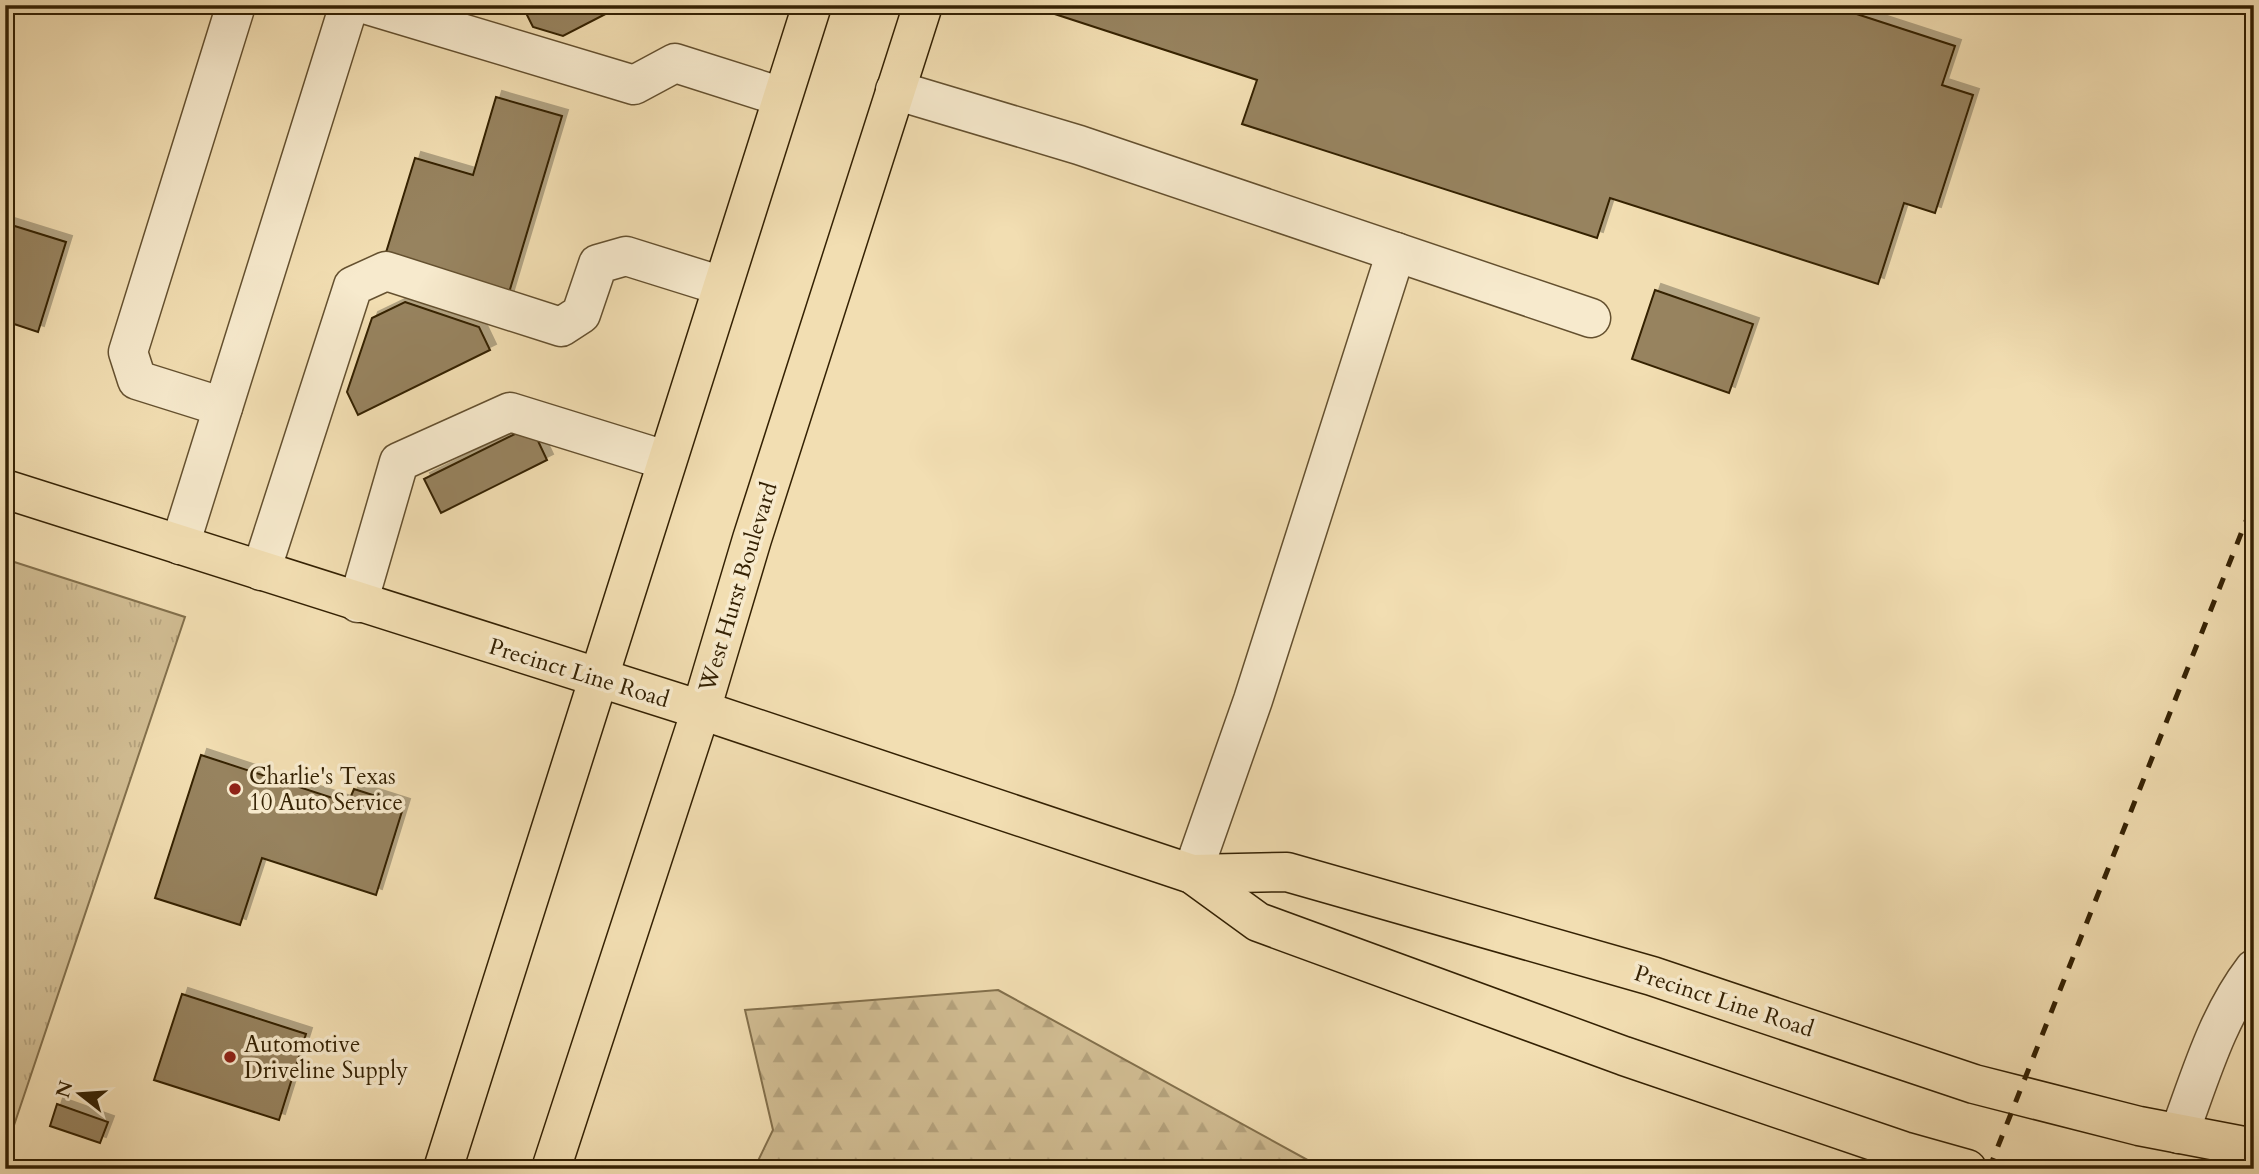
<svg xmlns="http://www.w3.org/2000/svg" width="2259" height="1174" font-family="Cardo,serif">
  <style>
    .grass { fill: url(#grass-tufts); stroke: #83704c; stroke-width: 2 }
    .forest { fill: url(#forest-firs); stroke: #83704c; stroke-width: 2 }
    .building { fill: #97835e; stroke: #342103; stroke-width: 2; filter: url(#shadow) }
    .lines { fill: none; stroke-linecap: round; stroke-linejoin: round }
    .minor-casing { stroke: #64502f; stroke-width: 41 }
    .major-casing { stroke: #342103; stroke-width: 41 }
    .minor { stroke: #f7eacd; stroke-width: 38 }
    .major { stroke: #f2deb2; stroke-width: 38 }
    .rail { stroke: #342103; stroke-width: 5; stroke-dasharray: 12 12; stroke-linecap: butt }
    .poi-dot { fill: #8f2418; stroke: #f7eacd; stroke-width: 2.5 }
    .labels { text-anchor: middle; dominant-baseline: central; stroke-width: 7; stroke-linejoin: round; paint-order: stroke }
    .street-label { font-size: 23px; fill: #342103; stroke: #f7eacd }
    .poi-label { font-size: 23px; fill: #342103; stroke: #f7eacd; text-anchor: start }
  </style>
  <defs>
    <pattern id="grass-tufts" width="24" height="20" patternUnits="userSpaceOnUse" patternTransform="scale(1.75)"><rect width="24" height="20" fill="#d2be94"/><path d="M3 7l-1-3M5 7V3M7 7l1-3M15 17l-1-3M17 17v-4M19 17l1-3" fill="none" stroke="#b5a37e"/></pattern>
    <pattern id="forest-firs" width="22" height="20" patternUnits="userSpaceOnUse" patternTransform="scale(1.75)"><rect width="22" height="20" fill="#d2be94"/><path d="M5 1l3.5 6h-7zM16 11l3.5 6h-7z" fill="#b5a37e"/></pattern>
    <filter id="shadow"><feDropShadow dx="6" dy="-6" stdDeviation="0" flood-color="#0004"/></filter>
  </defs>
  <rect width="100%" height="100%" fill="#f2deb2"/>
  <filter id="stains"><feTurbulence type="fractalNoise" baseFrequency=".00286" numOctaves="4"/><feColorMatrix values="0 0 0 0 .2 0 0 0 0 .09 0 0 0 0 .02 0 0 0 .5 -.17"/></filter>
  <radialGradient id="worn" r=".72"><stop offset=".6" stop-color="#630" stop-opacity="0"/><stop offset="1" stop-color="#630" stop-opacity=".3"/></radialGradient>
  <path class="grass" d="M5,559L185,617L5,1152Z"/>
  <path class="forest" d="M998,990L1324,1169H754L773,1130L745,1010Z"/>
  <g class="building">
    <path d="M522,5H623L563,36L533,27Z"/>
    <path d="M1027,5H1829L1955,46L1942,85L1973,95L1935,213L1904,203L1878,284L1610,198L1597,238L1242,124L1257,80Z"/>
    <path d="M496,97L562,116L508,296L384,259L415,158L473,175Z"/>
    <path d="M5,223L66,242L38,332L5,321Z"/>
    <path d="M1655,290L1753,324L1729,393L1632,359Z"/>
    <path d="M405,302L479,327L490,350L358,415L347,392L372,318Z"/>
    <path d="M531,426L547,460L441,513L424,479Z"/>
    <path d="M201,755L348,803L354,789L404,805L376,895L262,858L240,925L155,898Z"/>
    <path d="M182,994L306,1034L279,1120L154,1080Z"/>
    <path d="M57,1104L108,1122L100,1143L50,1126Z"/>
  </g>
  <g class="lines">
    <g class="minor-casing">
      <g id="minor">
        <path d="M368,5L634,85L675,63L782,97"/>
        <path d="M895,90L1079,145L1591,318"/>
        <path d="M223,407L137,380L128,352L236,5"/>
        <path d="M180,545L349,5"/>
        <path d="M261,571L353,286L386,271L561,327L581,314L598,264L626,256L722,286"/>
        <path d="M358,603L399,462L510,412L665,460"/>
        <path d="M1192,874L1253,700L1396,252"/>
        <path d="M2179,1134C2200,1078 2217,1017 2254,969"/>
      </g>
    </g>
    <g class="major-casing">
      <g id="major">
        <path d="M5,489L701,710L1192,874L1258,922L1624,1056L1903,1151L1967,1169"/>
        <path d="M1192,874L1287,872L1652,976L1974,1084L2139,1126L2254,1148"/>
        <path d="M443,1169L812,5"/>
        <path d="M551,1169L701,710L752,539L923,5"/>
      </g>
    </g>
    <use href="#minor" class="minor"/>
    <use href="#major" class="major"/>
    <path class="rail" d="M1989,1169L2254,501"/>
  </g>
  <g class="poi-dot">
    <circle cx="235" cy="789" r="7"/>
    <circle cx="230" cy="1057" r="7"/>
  </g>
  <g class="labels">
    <g class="street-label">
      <text transform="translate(738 587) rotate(-73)">West Hurst Boulevard</text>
      <text transform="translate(579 673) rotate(17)">Precinct Line Road</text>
      <text transform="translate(1724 1001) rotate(18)">Precinct Line Road</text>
    </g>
    <g class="poi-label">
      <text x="249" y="776">Charlie's Texas<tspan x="249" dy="26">10 Auto Service</tspan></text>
      <text x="244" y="1044">Automotive<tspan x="244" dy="26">Driveline Supply</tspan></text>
    </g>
  </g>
  <rect width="2259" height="1174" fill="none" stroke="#f2deb2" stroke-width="28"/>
  <rect x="7" y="7" width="2245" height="1160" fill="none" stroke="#342103" stroke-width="3.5"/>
  <rect x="14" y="14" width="2231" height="1146" fill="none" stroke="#342103" stroke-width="2"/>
  <g transform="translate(80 1094) rotate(287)" stroke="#f7eacd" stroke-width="5" paint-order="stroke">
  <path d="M0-5L12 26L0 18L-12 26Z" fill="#342103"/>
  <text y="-10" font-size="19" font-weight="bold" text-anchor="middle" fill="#342103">N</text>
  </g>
  <rect width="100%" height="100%" filter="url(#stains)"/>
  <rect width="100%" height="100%" fill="url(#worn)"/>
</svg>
